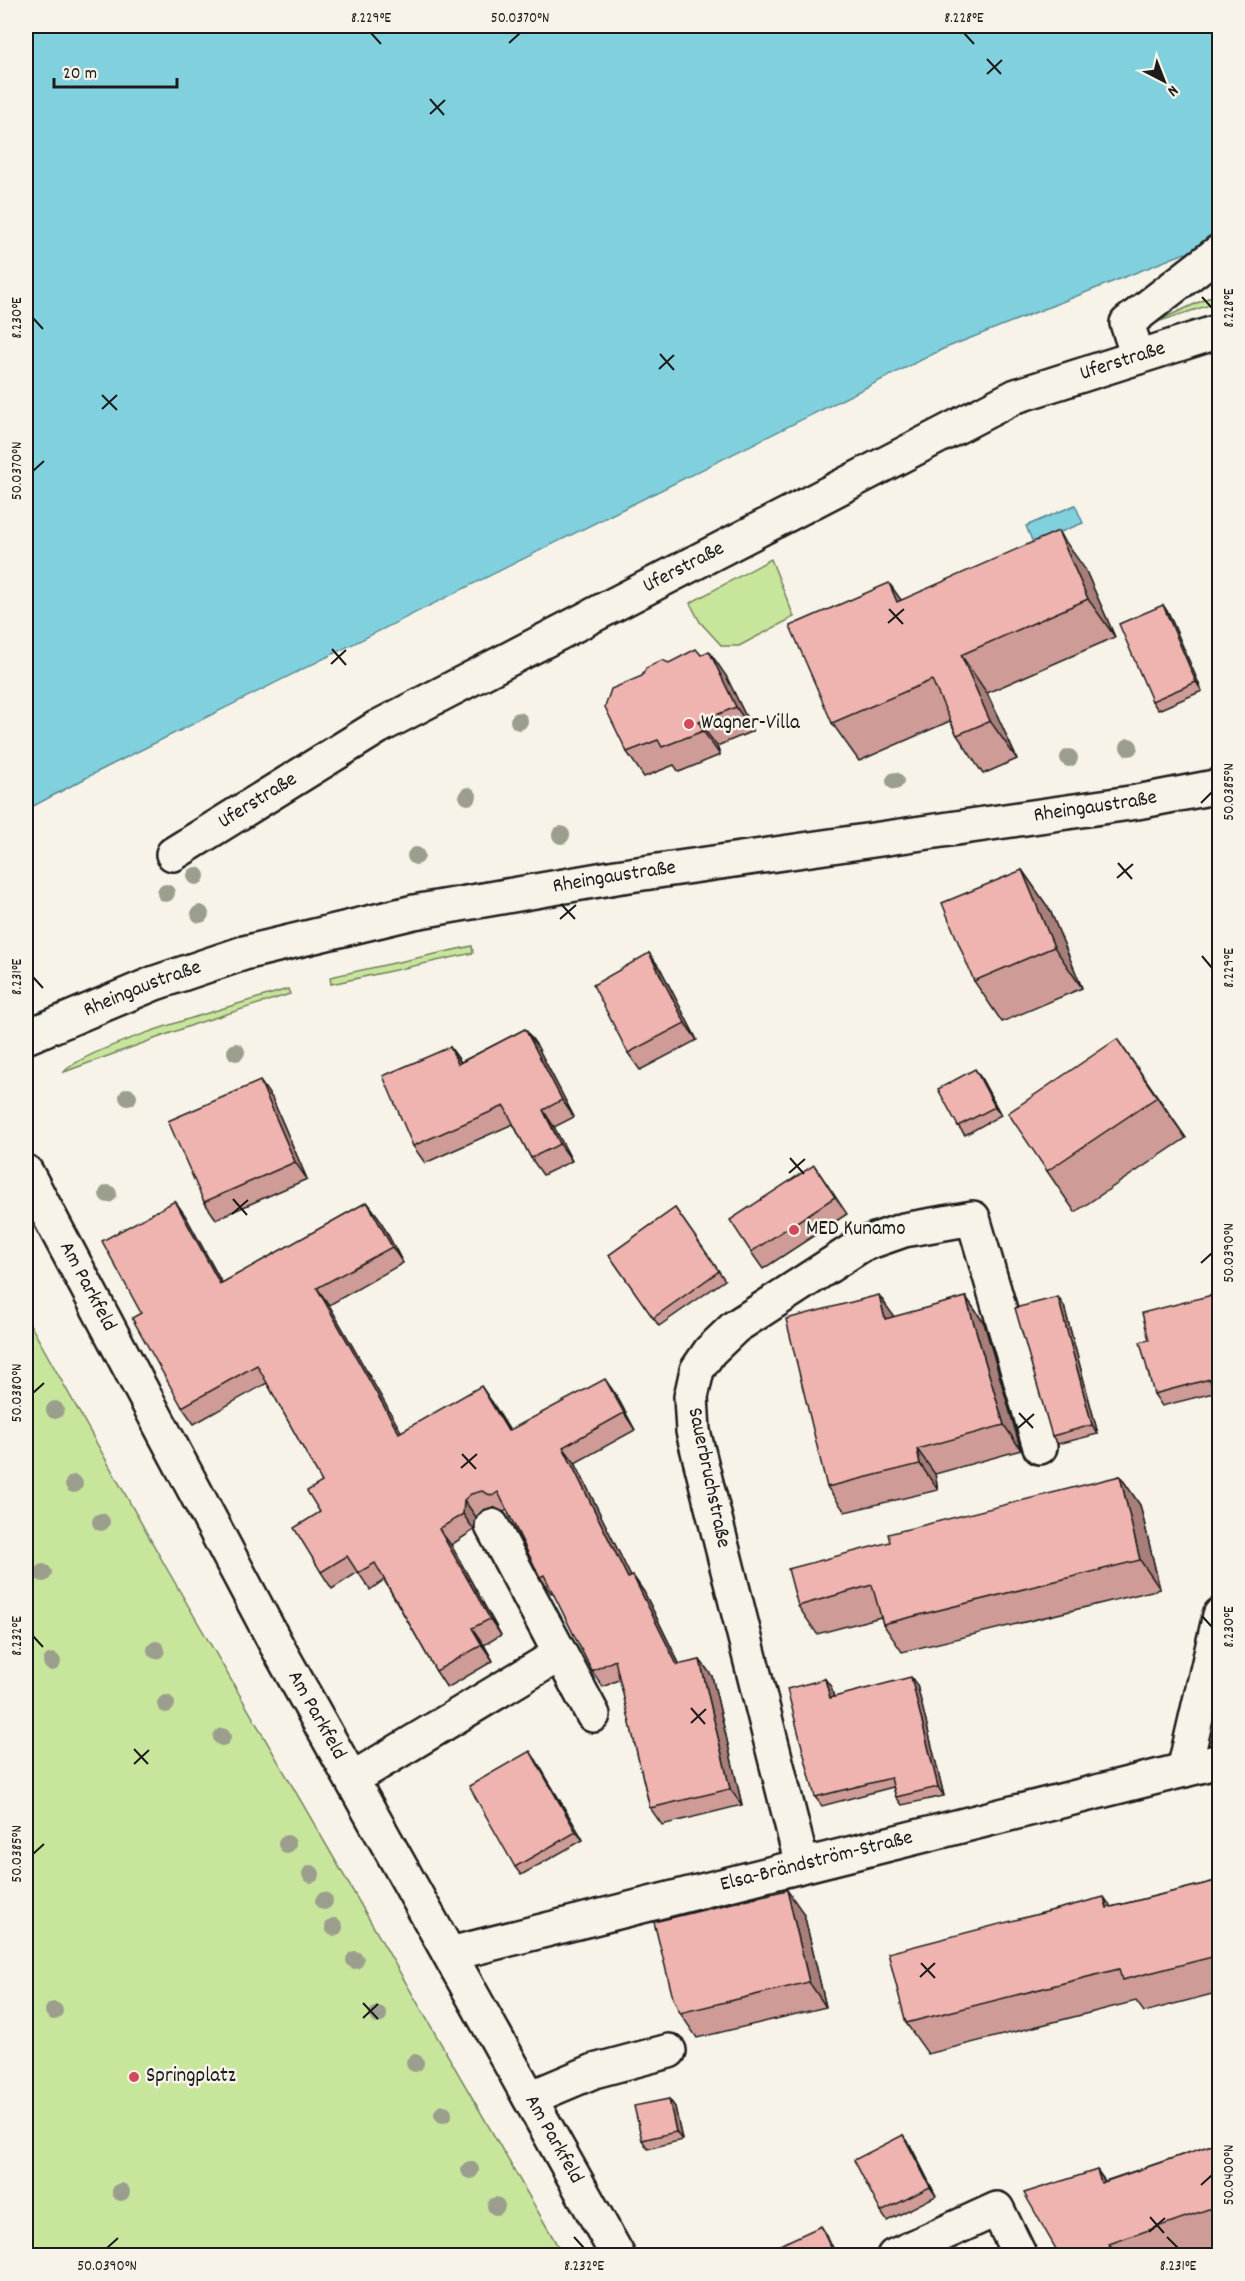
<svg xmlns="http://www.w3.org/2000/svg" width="1245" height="2281" font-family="Dekko,sans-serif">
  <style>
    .green { fill: #c8e59c; stroke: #72805c; stroke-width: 1.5 }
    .water { fill: #81d0de; stroke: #598890; stroke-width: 1.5 }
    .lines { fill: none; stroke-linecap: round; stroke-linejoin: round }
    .minor-casing { stroke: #1c1c1c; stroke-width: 38 }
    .minor { stroke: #f7f3e8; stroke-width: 33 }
    .tree { fill: #9b9e8d }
    .wall { fill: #ce9b96; stroke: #1c1c1c; stroke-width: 1.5 }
    .shaded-wall { fill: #a77e7a; stroke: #1c1c1c; stroke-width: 1.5 }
    .building { fill: #efb4af; stroke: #1c1c1c; stroke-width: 1.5 }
    .ticks { fill: none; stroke: #1c1c1c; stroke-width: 2 }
    .poi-dot { fill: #d1495b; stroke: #f7f3e8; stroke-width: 2 }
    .labels { text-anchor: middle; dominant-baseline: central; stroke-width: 5; stroke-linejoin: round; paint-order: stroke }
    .street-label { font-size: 21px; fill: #1c1c1c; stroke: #f7f3e8 }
    .poi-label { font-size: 21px; fill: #1c1c1c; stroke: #f7f3e8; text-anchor: start }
    .neatline { fill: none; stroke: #1c1c1c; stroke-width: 2 }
    .ticks-label { font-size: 15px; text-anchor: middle; fill: #1c1c1c }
  </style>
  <rect width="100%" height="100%" fill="#f7f3e8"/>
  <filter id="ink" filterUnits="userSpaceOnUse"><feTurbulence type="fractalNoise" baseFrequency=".0167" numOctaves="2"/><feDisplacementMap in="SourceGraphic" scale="12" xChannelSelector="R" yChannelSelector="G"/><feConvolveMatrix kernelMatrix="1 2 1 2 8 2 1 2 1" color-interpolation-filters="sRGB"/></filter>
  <g filter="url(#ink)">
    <g class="green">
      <path d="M1219,293V302L1151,324Z"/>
      <path d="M771,559L794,617L739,646H722L700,622L690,603Z"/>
      <path d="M472,946L473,953L331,984L330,977Z"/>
      <path d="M288,989L290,994L198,1023L64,1072C87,1045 246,1002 288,989Z"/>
      <path d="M26,1317L167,1569L563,2255H26Z"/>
    </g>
    <g class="water">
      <path d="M26,26H1219V270L1215,272L1185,253L943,349L99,771L26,810Z"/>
      <path d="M1075,505L1083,523L1033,543L1026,526Z"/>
    </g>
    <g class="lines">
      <g class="minor-casing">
        <g id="minor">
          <path d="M1138,357L1127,323L1220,251"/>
          <path id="s1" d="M173,854L378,727L1016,396L1220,331"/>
          <path id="s2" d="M26,1037L155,983L244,953L414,912L616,877L1137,802L1220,786"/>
          <path id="s3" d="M26,1172L277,1646L618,2256"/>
          <path d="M492,1526L593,1715"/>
          <path d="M1184,1770L1220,1615"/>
          <path d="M352,1779L560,1654"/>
          <path d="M802,1865L693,1431L691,1397L697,1370L710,1351L735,1327L861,1245L904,1230L973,1218L1040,1447"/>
          <path id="s4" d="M450,1954L1220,1761"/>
          <path d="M530,2098L594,2071L669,2051"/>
          <path d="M894,2256L997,2209L1020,2256"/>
        </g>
      </g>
      <use href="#minor" class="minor"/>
    </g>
    <g class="tree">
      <circle cx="519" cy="721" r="9"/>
      <circle cx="1129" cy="747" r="9"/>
      <circle cx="1069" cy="758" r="9"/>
      <circle cx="895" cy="781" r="9"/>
      <circle cx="468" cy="796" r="9"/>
      <circle cx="561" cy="835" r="9"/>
      <circle cx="416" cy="856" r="9"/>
      <circle cx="196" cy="876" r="9"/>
      <circle cx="166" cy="893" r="9"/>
      <circle cx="200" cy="914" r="9"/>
      <circle cx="236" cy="1052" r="9"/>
      <circle cx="128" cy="1097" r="9"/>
      <circle cx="108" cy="1194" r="9"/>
      <circle cx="55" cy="1410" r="9"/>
      <circle cx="74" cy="1484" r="9"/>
      <circle cx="101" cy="1522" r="9"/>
      <circle cx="43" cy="1573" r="9"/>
      <circle cx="156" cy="1650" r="9"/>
      <circle cx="52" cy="1662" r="9"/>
      <circle cx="166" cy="1704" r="9"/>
      <circle cx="222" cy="1737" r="9"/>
      <circle cx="287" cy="1844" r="9"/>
      <circle cx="311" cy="1874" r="9"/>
      <circle cx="324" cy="1901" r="9"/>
      <circle cx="334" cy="1927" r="9"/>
      <circle cx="355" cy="1960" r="9"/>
      <circle cx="54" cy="2011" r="9"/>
      <circle cx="378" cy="2015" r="9"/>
      <circle cx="415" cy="2063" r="9"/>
      <circle cx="443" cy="2114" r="9"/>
      <circle cx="470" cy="2170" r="9"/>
      <circle cx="121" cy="2192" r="9"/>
      <circle cx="496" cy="2206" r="9"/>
    </g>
    <g class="wall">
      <path d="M1085,569L1115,637L987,693L1017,759L983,774L957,735L950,721L859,761L832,723L901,600Z"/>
      <path d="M1163,605L1169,614L1202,691L1158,710L1152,701Z"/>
      <path d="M701,655L726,676L753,731L717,746L720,755L679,772L674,765L644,777L627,752L642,676L669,663Z"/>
      <path d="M1022,870L1050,910L1082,988L1002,1022L974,981Z"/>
      <path d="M649,953L661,970L697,1040L640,1070L628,1053Z"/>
      <path d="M525,1029L537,1046L574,1117L554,1127L572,1161L543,1175L531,1158L513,1124L425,1163L413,1146L450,1047L461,1062Z"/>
      <path d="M981,1078L1001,1115L965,1135L958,1126Z"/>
      <path d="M1146,1080L1186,1138L1075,1212L1047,1171Z"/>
      <path d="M272,1098L307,1179L216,1219L204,1202Z"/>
      <path d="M814,1165L847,1214L763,1269L751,1252Z"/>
      <path d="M175,1201L186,1217L222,1283L367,1202L379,1218L403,1263L329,1305L401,1432L492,1402L510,1431L616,1395L635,1430L575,1463L631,1577L633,1576L644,1592L680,1665L700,1660L712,1676L742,1805L662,1825L650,1808L620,1679L603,1687L592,1671L553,1592L551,1593L540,1577L507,1510L504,1512L493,1507L483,1510L476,1517L474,1530L451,1545L501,1635L484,1645L493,1661L447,1688L436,1671L384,1580L370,1590L358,1572L332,1589L321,1572L320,1512L322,1482L267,1383L194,1424L182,1407L141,1313Z"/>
      <path d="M675,1208L725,1280L659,1326L609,1255Z"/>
      <path d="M1220,1293V1401L1213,1393L1162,1406L1154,1394L1149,1340Z"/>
      <path d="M966,1297L984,1323L1021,1450L935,1474L938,1490L845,1512L827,1487L894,1317Z"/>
      <path d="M1064,1306L1098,1434L1058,1444L1052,1436Z"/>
      <path d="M1120,1476L1140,1505L1160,1589L902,1652L883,1624L881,1617L817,1634L798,1606L890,1542Z"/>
      <path d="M825,1679L831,1687L834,1697L917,1685L944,1796L902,1805L896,1797L893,1787L822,1806L815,1797Z"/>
      <path d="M536,1760L583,1840L521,1875L515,1867Z"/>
      <path d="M1220,1880V1992L1144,2012L1136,2001L928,2054L906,2023L1111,1907Z"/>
      <path d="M804,1914L826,2007L697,2038L680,2013Z"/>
      <path d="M669,2099L675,2107L682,2140L648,2149L642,2140Z"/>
      <path d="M903,2135L909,2143L936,2196L887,2221L881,2212Z"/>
      <path d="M1220,2142V2256H1060L1097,2170L1105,2181Z"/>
    </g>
    <g class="shaded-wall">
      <path d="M1058,531L1085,569L1115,637L1088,599Z"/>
      <path d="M889,583L916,621L897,602Z"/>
      <path d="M1163,605L1169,614L1202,691L1196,682Z"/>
      <path d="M709,651L726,676L753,731L736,707Z"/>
      <path d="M961,655L987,693L1017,759L990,721Z"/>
      <path d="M699,722L717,746L720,755L703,731Z"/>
      <path d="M1022,870L1050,910L1082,988L1054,947Z"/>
      <path d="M649,953L661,970L697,1040L685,1023Z"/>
      <path d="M525,1029L537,1046L574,1117L562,1100Z"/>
      <path d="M1117,1039L1146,1080L1186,1138L1157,1097Z"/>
      <path d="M450,1047L462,1064H458Z"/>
      <path d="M975,1069L981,1078L1001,1115L995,1107Z"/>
      <path d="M260,1081L272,1098L307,1179L295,1162Z"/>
      <path d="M543,1110L554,1127L572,1161L560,1144Z"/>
      <path d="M175,1201L186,1217L231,1300L220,1284Z"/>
      <path d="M367,1202L379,1218L403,1263L392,1247Z"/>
      <path d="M317,1288L329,1305L411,1449L399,1433Z"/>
      <path d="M879,1295L897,1321L885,1319Z"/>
      <path d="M966,1297L984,1323L1021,1450L1004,1425Z"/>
      <path d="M1058,1297L1064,1306L1098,1434L1092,1425Z"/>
      <path d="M605,1379L616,1395L635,1430L624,1413Z"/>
      <path d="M481,1386L492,1402L520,1448L508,1431Z"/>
      <path d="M563,1447L575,1463L640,1595L628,1578Z"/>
      <path d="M917,1449L935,1474L938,1490L920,1464Z"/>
      <path d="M1120,1476L1140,1505L1160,1589L1140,1560Z"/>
      <path d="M464,1500L476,1517L474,1530L463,1514Z"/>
      <path d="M439,1529L451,1545L501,1635L490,1619Z"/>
      <path d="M633,1576L644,1592L688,1682L677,1665Z"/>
      <path d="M472,1628L484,1645L493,1661L482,1645Z"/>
      <path d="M700,1660L712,1676L742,1805L730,1789Z"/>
      <path d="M911,1677L917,1685L944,1796L938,1787Z"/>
      <path d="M825,1679L831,1687L836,1707L830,1698Z"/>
      <path d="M530,1751L536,1760L583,1840L576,1832Z"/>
      <path d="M787,1890L804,1914L826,2007L809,1982Z"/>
      <path d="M1104,1897L1126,1928L1107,1908Z"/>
      <path d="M669,2099L675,2107L682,2140L676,2132Z"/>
      <path d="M903,2135L909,2143L936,2196L930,2187Z"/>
      <path d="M1097,2170L1125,2211L1101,2183Z"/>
      <path d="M821,2226L827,2235L837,2256H835Z"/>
      <path d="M1109,2244L1117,2256H1114L1111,2251Z"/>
    </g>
    <g class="building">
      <path d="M1058,531L1088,599L961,655L990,721L957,735L932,680L832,723L790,626L889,583L897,602Z"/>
      <path d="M1163,605L1196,682L1152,701L1119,624Z"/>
      <path d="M696,649L701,655L709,651L736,707L699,722L703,731L662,747L658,740L627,752L605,707L611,689L642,676L646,668L662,660L669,663Z"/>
      <path d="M1022,870L1054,947L974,981L942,903Z"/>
      <path d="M649,953L685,1023L628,1053L593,985Z"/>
      <path d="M525,1029L562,1100L543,1110L560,1144L531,1158L504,1106L413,1146L383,1076L450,1047L458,1064Z"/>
      <path d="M1117,1039L1157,1097L1047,1171L1008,1113Z"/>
      <path d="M975,1069L995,1107L958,1126L938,1089Z"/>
      <path d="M260,1081L295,1162L204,1202L168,1121Z"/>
      <path d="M814,1165L835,1197L751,1252L730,1220Z"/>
      <path d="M175,1201L220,1284L367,1202L392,1247L317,1288L399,1433L481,1386L508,1431L605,1379L624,1413L563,1447L628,1578L633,1576L677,1665L700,1660L730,1789L650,1808L615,1660L592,1671L544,1575L540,1577L498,1492L492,1496L482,1491L471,1494L464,1500L463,1514L439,1529L490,1619L472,1628L482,1645L436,1671L375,1563L358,1573L347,1556L321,1572L294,1528L320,1512L307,1491L322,1482L257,1365L182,1407L132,1318L141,1313L102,1241Z"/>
      <path d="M675,1208L719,1271L653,1318L609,1255Z"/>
      <path d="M1220,1293V1390L1213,1392L1210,1379L1154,1394L1140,1342L1149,1340L1142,1313Z"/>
      <path d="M879,1295L885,1319L966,1297L1004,1425L917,1449L920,1464L827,1487L786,1319Z"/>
      <path d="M1058,1297L1092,1425L1052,1436L1015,1308Z"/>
      <path d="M1120,1476L1140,1560L883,1624L872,1585L798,1606L788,1569L890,1542L888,1534Z"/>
      <path d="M911,1677L938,1787L896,1797L891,1778L815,1797L787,1689L825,1679L830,1698Z"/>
      <path d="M530,1751L576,1832L515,1867L469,1786Z"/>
      <path d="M1220,1880V1955L1122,1980L1119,1969L906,2023L888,1953L1104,1897L1107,1908Z"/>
      <path d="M787,1890L809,1982L680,2013L673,1998L654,1922Z"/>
      <path d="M669,2099L676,2132L642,2140L634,2106Z"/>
      <path d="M903,2135L930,2187L881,2212L854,2160Z"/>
      <path d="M1220,2142V2205L1109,2244L1111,2251L1098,2256H1060L1024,2193L1097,2170L1101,2183Z"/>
      <path d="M821,2226L835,2256H756Z"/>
    </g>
  </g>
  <path class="ticks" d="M371,33L381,44M964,33L974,44M509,43L520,33M987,59L1001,74M987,74L1002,60M430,99L444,115M430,114L445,100M1202,297L1212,308M33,318L43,329M660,354L674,370M659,369L674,355M102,395L117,410M102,409L117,395M33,471L44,461M889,609L903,624M888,623L904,609M332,649L346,665M331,664L346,650M1201,803L1212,792M1118,863L1132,879M1117,878L1133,864M561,904L575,919M560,919L576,905M1202,956L1212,968M33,977L43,988M790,1158L804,1174M789,1173L805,1159M233,1199L247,1215M232,1214L248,1200M1201,1263L1212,1253M33,1393L44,1383M1019,1413L1033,1428M1018,1428L1034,1414M462,1454L476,1469M461,1468L477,1454M1202,1616L1212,1627M33,1636L43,1647M691,1708L705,1724M691,1723L706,1709M134,1749L148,1764M134,1764L149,1750M33,1854L44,1844M921,1963L935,1978M920,1977L935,1963M363,2003L378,2019M363,2018L378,2004M1201,2185L1212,2175M1150,2217L1164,2233M1149,2232L1165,2218M574,2237L584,2248M1167,2237L1178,2248M107,2248L118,2238"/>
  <g class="poi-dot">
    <circle cx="689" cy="724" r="6"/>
    <circle cx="794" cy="1230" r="6"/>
    <circle cx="134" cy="2077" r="6"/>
  </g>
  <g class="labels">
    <g class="street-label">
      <text stroke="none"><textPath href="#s1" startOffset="1072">Uferstraße</textPath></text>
      <text stroke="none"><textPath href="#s1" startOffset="586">Uferstraße</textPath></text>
      <text stroke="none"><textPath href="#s1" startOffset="100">Uferstraße</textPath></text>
      <text stroke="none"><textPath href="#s2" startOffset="1098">Rheingaustraße</textPath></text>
      <text stroke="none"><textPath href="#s2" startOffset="612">Rheingaustraße</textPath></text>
      <text stroke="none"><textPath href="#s2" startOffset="126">Rheingaustraße</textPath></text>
      <text stroke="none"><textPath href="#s3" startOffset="130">Am Parkfeld</textPath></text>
      <text transform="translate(708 1478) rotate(78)">Sauerbruchstraße</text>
      <text stroke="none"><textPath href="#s3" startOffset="616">Am Parkfeld</textPath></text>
      <text stroke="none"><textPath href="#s4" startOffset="378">Elsa-Brändström-Straße</textPath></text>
      <text stroke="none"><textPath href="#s3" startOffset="1102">Am Parkfeld</textPath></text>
    </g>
    <g class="poi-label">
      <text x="701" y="724">Wagner-Villa</text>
      <text x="806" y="1230">MED Kunamo</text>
      <text x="146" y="2077">Springplatz</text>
    </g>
  </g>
  <rect width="1245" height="2281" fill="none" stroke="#f7f3e8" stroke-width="66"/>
  <g transform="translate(1164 81) rotate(138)" stroke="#f7f3e8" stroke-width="4.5" paint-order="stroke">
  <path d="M0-4.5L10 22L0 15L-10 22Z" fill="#1c1c1c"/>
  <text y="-9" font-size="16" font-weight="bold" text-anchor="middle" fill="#1c1c1c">N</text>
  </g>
  <path d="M54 78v9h123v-9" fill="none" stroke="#1c1c1c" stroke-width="3"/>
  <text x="63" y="78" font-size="18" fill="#1c1c1c" stroke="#f7f3e8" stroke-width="4.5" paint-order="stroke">20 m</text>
  <rect x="33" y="33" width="1179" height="2215" class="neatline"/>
  <g class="ticks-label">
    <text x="371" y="22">8.229°E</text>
    <text x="520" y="22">50.0370°N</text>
    <text x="964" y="22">8.228°E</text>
    <text transform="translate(1228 308) rotate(-90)" y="5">8.228°E</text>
    <text transform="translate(16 318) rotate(-90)" y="5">8.230°E</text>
    <text transform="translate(16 471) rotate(-90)" y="5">50.0370°N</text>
    <text transform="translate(1228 792) rotate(-90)" y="5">50.0385°N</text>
    <text transform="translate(1228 968) rotate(-90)" y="5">8.229°E</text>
    <text transform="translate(16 977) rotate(-90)" y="5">8.231°E</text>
    <text transform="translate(1228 1253) rotate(-90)" y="5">50.0390°N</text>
    <text transform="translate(16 1393) rotate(-90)" y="5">50.0380°N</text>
    <text transform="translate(1228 1627) rotate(-90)" y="5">8.230°E</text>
    <text transform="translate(16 1636) rotate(-90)" y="5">8.232°E</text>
    <text transform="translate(16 1854) rotate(-90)" y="5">50.0385°N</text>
    <text transform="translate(1228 2175) rotate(-90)" y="5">50.0400°N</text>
    <text x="107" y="2270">50.0390°N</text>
    <text x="584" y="2270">8.232°E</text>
    <text x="1178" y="2270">8.231°E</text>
  </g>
</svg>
